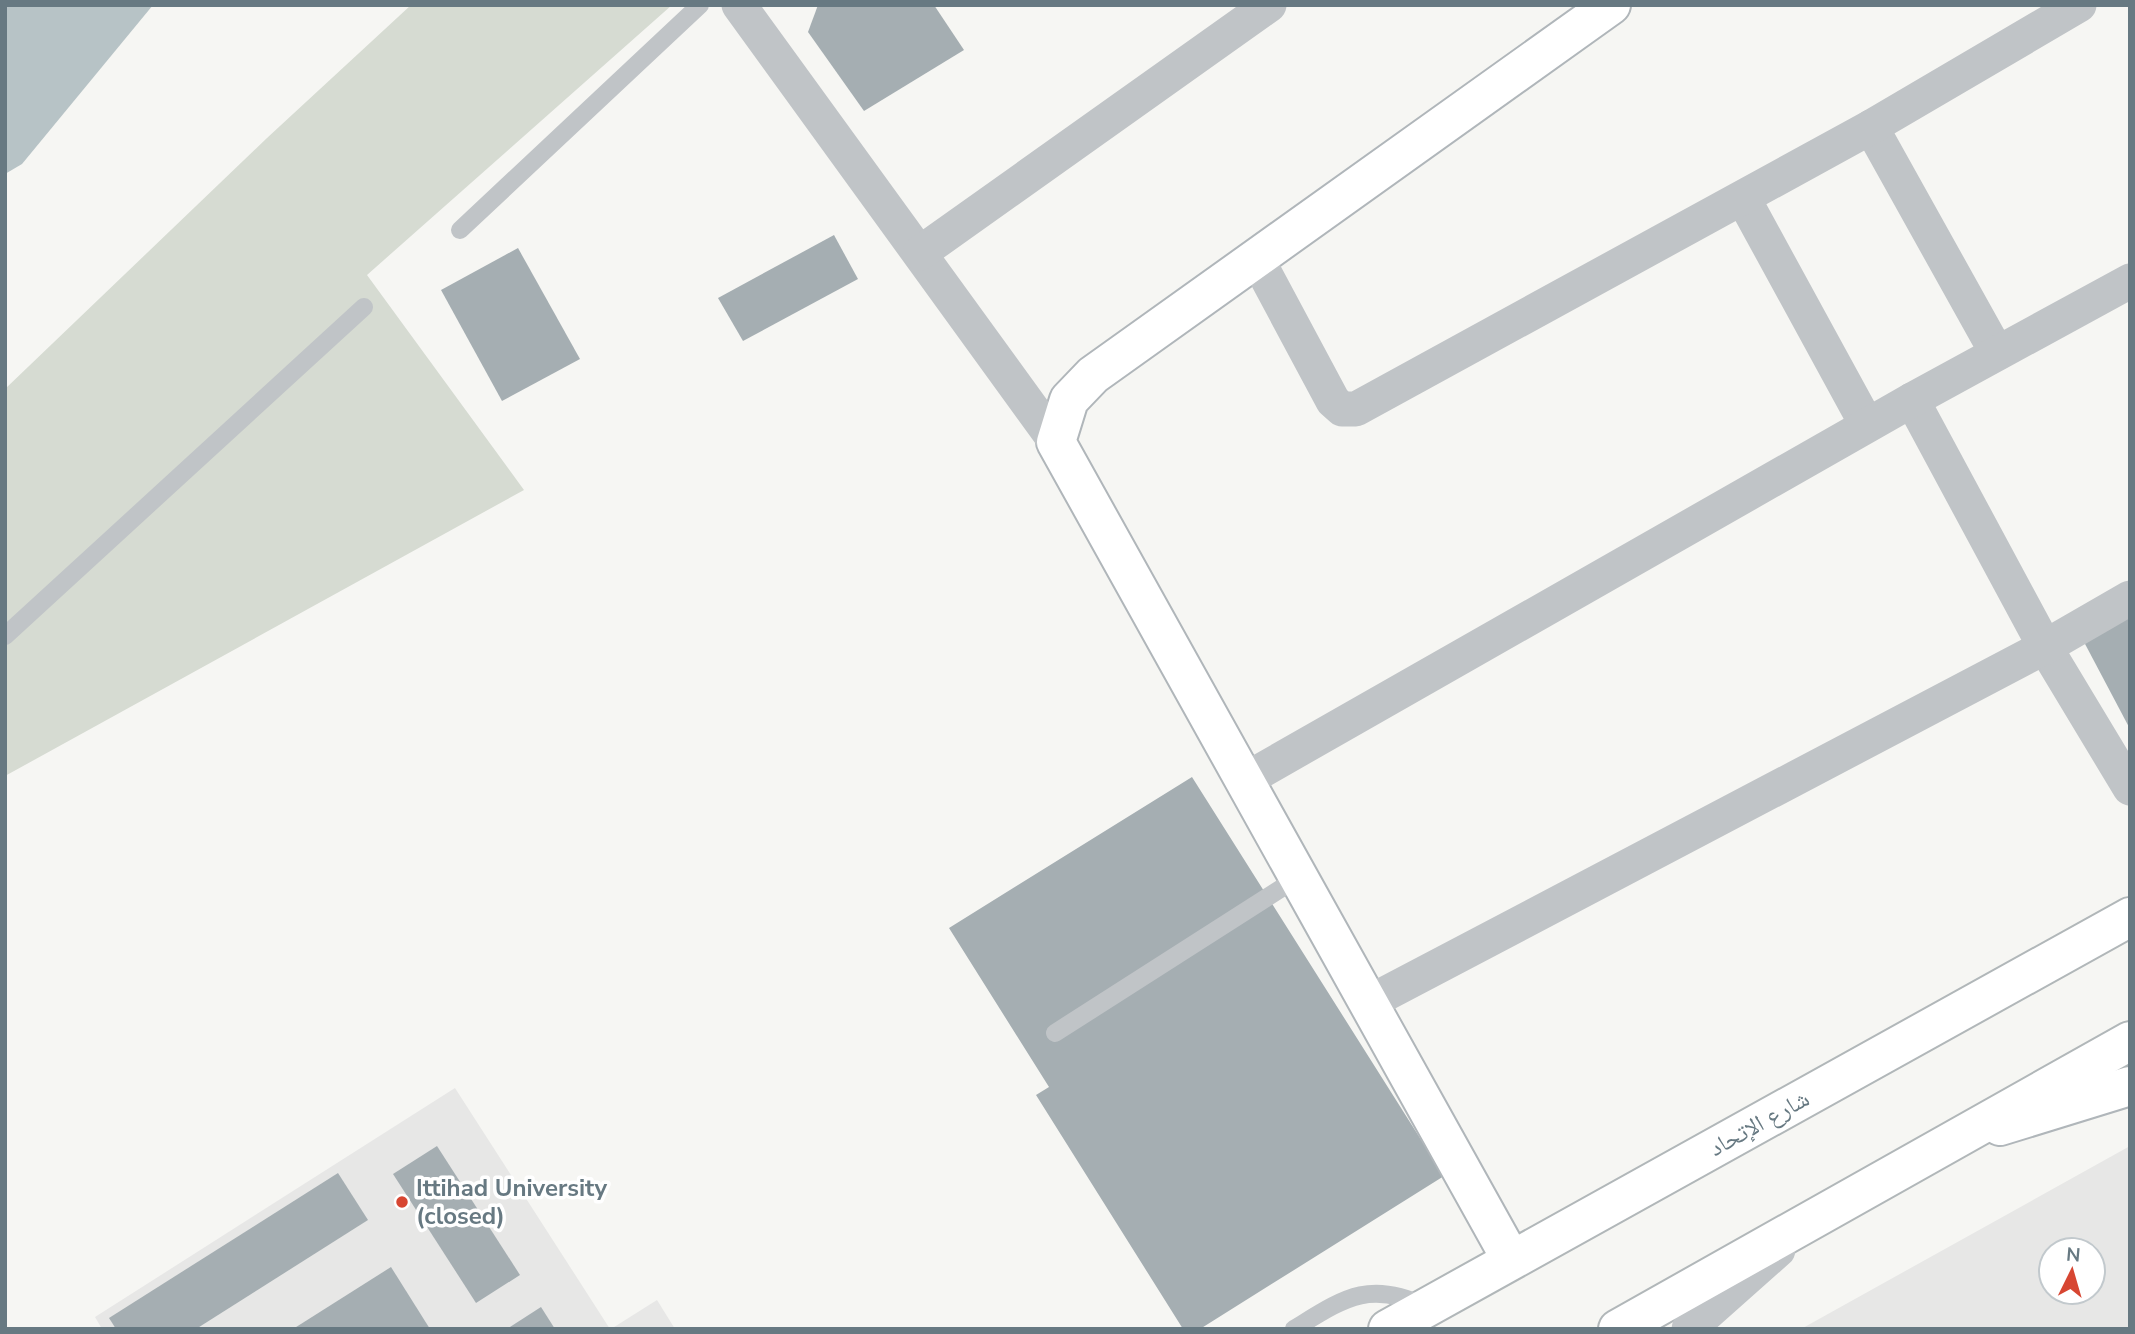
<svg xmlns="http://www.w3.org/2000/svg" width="2135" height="1334" font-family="'Nunito Sans','Noto Naskh Arabic',sans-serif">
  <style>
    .built { fill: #e7e7e6; fill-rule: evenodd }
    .green { fill: #d6dbd2 }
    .water { fill: #b7c3c6 }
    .building { fill: #a5aeb2 }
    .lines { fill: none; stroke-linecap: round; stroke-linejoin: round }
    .secondary-casing { stroke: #b0b6ba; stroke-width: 42 }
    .primary-casing { stroke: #b1b7b9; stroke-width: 42 }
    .lane { stroke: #c0c4c7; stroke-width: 18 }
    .street { stroke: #c0c4c7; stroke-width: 35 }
    .secondary { stroke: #fff; stroke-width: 38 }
    .primary { stroke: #fff; stroke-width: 38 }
    .poi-dot { fill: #d74632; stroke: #fff; stroke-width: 2.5 }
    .labels { text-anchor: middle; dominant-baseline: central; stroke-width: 7; stroke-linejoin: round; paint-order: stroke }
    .street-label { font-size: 24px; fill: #677982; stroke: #fff }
    .poi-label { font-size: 24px; font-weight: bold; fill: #677982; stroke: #fff; text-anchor: start }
  </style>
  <rect width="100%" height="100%" fill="#f6f6f3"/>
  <g class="built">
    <path d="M455,1088L610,1329H102L95,1317Z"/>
    <path d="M2130,1146V1329H1801ZM2051,1250H2093V1292H2051Z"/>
    <path d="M657,1300L675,1329H611Z"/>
  </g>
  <path class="green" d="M411,5H672L367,275L524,490L5,776V389L267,138Z"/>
  <path class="water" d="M5,5H153L22,164L5,174Z"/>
  <g class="building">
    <path d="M818,5H934L964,50L864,111L808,32Z"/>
    <path d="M834,235L858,279L743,341L718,298Z"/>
    <path d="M518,248L580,359L502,401L441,290Z"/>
    <path d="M2130,616V729L2084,642Z"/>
    <path d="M1192,777L1444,1176L1200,1329H1183L1036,1095L1049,1087L949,928Z"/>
    <path d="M437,1146L520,1275L476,1303L393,1174Z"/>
    <path d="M338,1173L368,1220L196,1329H116L109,1318Z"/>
    <path d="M391,1267L430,1329H293Z"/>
    <path d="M541,1307L555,1329H507Z"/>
  </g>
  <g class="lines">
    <g class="secondary-casing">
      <g id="secondary">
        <path d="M2000,1126L2130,1086"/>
        <path d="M1511,1259L1056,442L1069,400L1093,375L1611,5"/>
      </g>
    </g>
    <g class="primary-casing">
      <g id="primary">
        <path d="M1388,1329L2130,917"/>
        <path d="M1618,1329L2130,1041"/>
      </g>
    </g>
    <g class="lane">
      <path d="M460,230L700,5"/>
      <path d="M5,636L364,307"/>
      <path d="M1055,1033L1299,877"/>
      <path d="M1294,1329C1343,1299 1369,1279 1426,1307"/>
    </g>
    <g class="street">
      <path d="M739,5L1056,442"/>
      <path d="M1871,127L1997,353"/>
      <path d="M1743,198L1867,425"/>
      <path d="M920,253L1269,5"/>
      <path d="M1257,259L1333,401L1342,409H1356L1871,127L2079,5"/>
      <path d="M1912,400L2045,647L2130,788"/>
      <path d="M1245,780L1912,400L2130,281"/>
      <path d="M1368,1003L2045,647L2130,598"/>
      <path d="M1689,1329L1778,1250"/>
    </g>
    <use href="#secondary" class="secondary"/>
    <use href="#primary" class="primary"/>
  </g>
  <circle class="poi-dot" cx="402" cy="1202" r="7"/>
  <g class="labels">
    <g class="street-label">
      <text transform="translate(1759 1123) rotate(-29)">شارع الإتحاد</text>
    </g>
    <g class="poi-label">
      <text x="416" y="1188">Ittihad University<tspan x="416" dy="28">(closed)</tspan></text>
    </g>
  </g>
  <rect width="2135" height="1334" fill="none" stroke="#677982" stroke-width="14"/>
  <g transform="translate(2072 1271) rotate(5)"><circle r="33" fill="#ffffff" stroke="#c2c9cd" stroke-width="2"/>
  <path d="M0-5L12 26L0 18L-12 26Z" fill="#d74632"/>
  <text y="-10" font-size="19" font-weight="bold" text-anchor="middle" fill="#677982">N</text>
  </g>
</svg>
